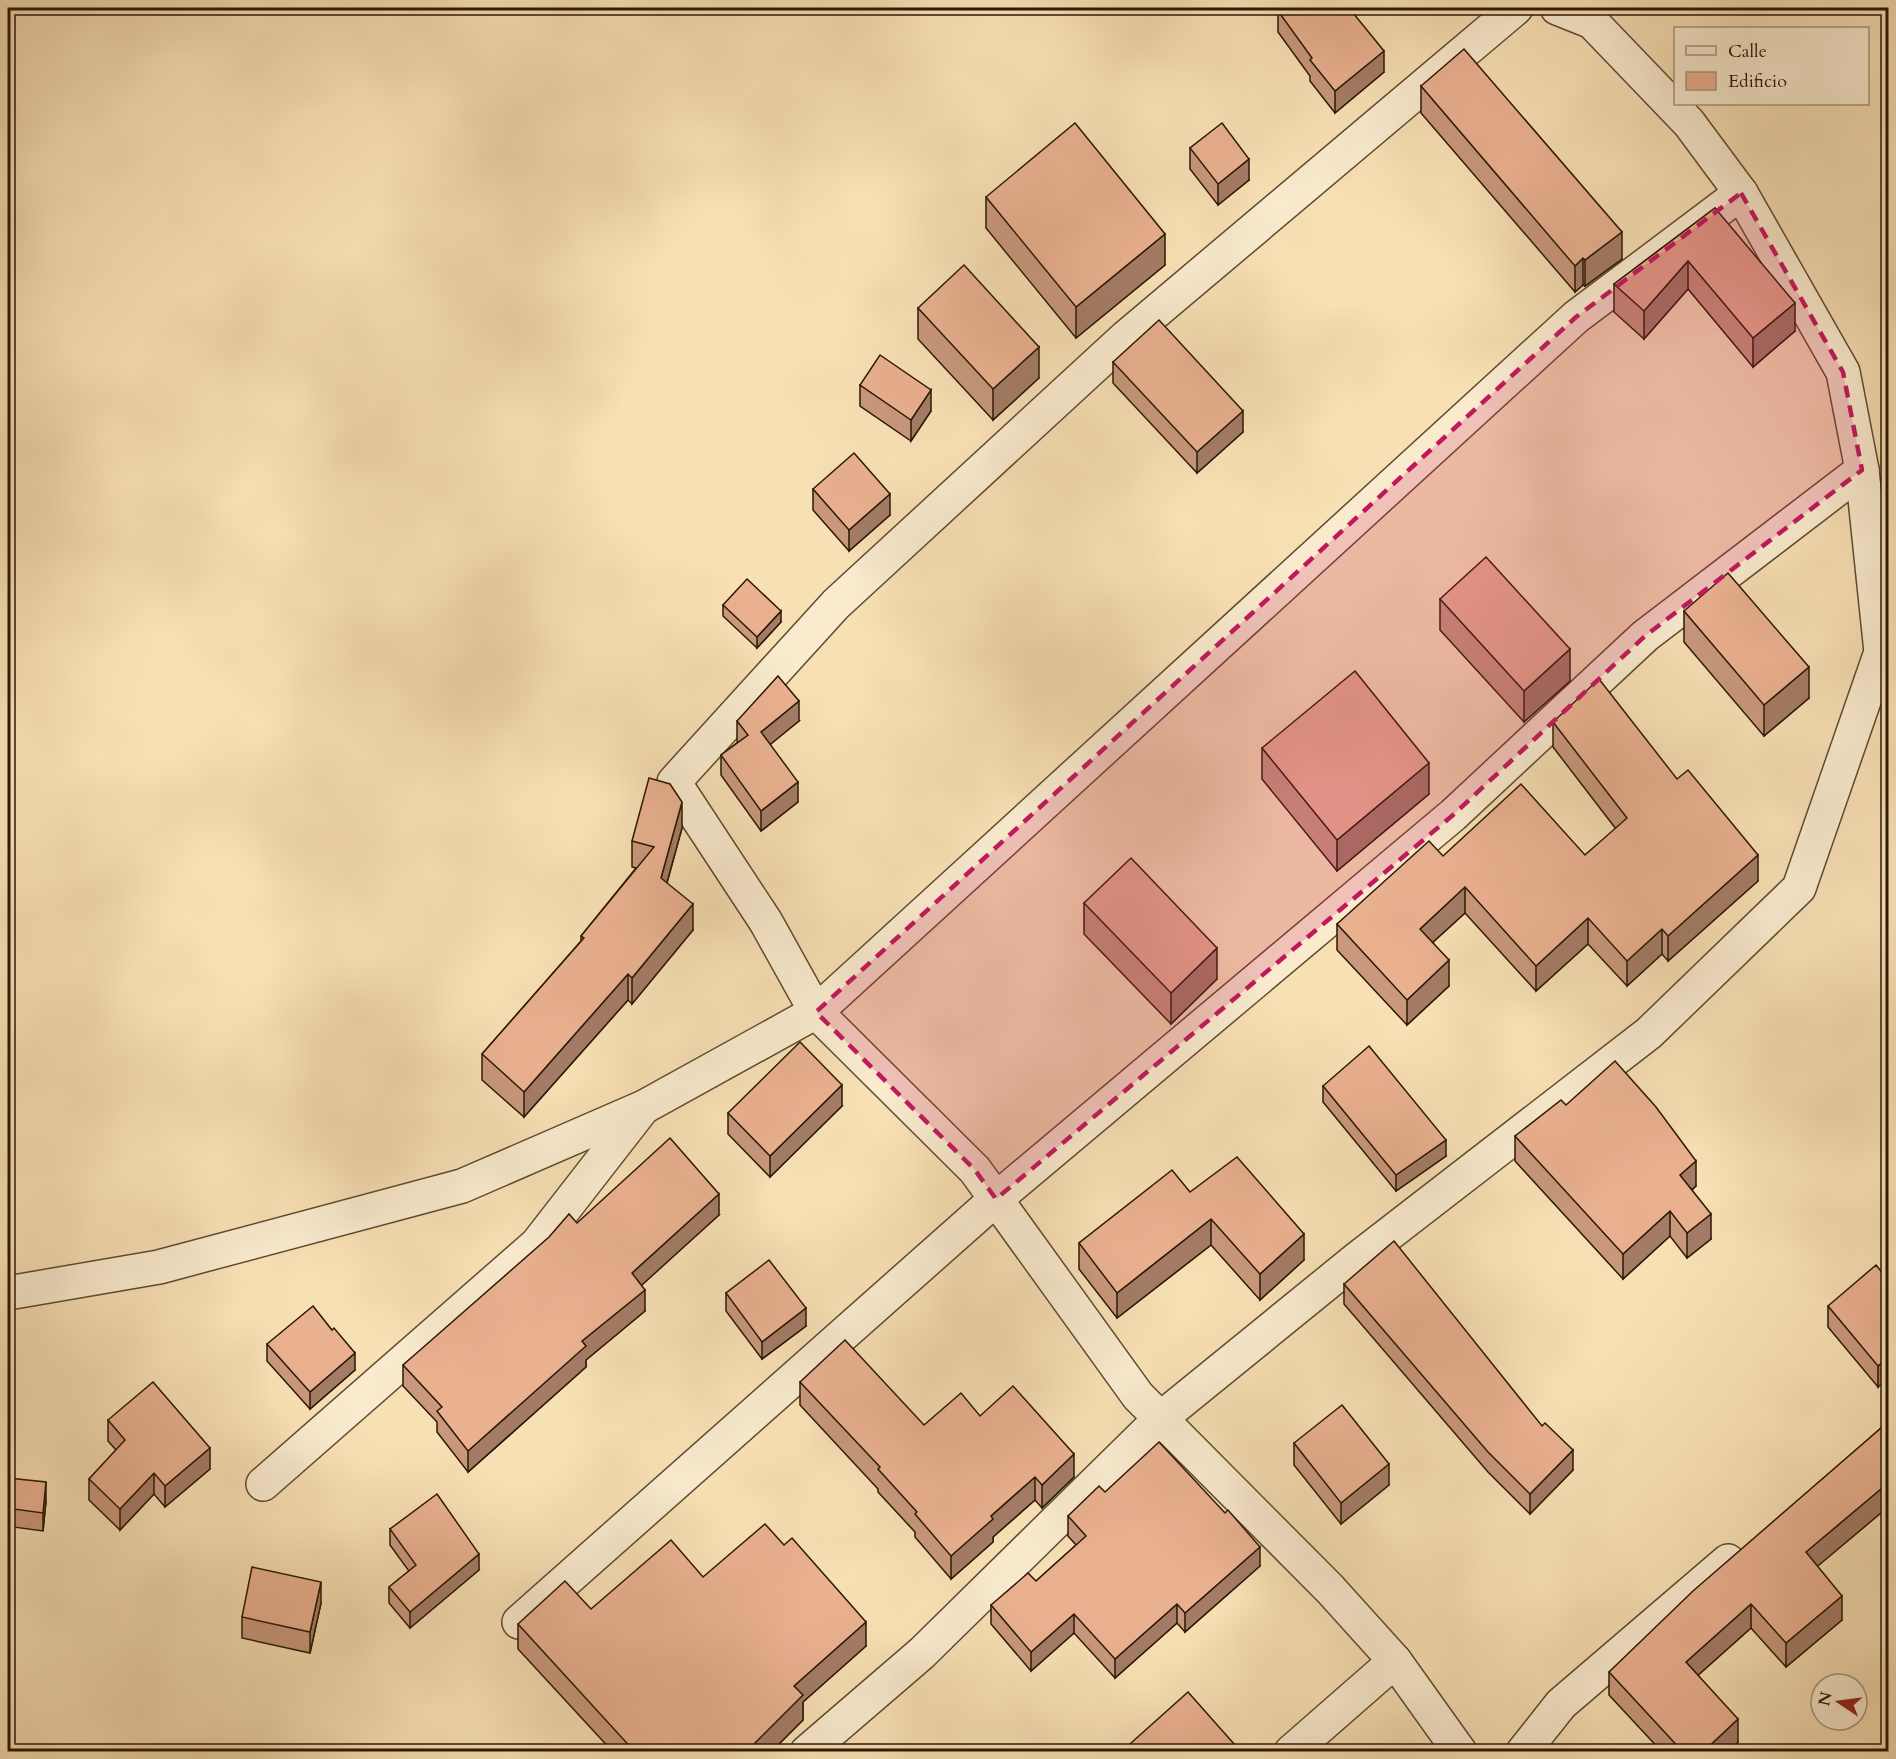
<svg xmlns="http://www.w3.org/2000/svg" width="1896" height="1759" font-family="Cardo,serif">
  <style>
    .lines { fill: none; stroke-linecap: round; stroke-linejoin: round }
    .minor-casing { stroke: #5e4a30; stroke-width: 36 }
    .minor { stroke: #faebcf; stroke-width: 33 }
    .wall { fill: #c9987d; stroke: #2a1804; stroke-width: 1.5 }
    .shaded-wall { fill: #a47c66; stroke: #2a1804; stroke-width: 1.5 }
    .building { fill: #eab191; stroke: #2a1804; stroke-width: 1.5 }
    .marked { fill: #c2185b; fill-opacity: 0.2; stroke: #c2185b; stroke-width: 4.5; stroke-dasharray: 12 8; stroke-linejoin: round }
  </style>
  <rect width="100%" height="100%" fill="#f8e0b5"/>
  <filter id="stains"><feTurbulence type="fractalNoise" baseFrequency=".00333" numOctaves="4"/><feColorMatrix values="0 0 0 0 .2 0 0 0 0 .09 0 0 0 0 .02 0 0 0 .5 -.17"/></filter>
  <radialGradient id="worn" r=".72"><stop offset=".6" stop-color="#630" stop-opacity="0"/><stop offset="1" stop-color="#630" stop-opacity=".3"/></radialGradient>
  <g class="lines">
    <g class="minor-casing">
      <g id="minor">
        <path d="M8,1293L159,1267L462,1186L644,1107L816,1012L1576,317L1741,193"/>
        <path d="M263,1484L537,1244L642,1109"/>
        <path d="M519,1622L996,1199L1453,815L1645,636L1862,470"/>
        <path d="M807,1752L922,1653L1160,1419L1358,1258L1649,1033L1799,888L1881,652L1862,470L1843,372L1741,193L1689,123L1592,22L1557,8"/>
        <path d="M1291,1752L1395,1661"/>
        <path d="M1460,1752L1395,1661L1330,1589L1138,1396L975,1170L816,1012L766,922L674,782L836,604L1126,337L1516,8"/>
        <path d="M1523,1752L1561,1704L1728,1561"/>
      </g>
    </g>
    <use href="#minor" class="minor"/>
  </g>
  <g class="wall">
    <path d="M1278,11L1384,72L1335,113L1310,81V76L1278,32Z"/>
    <path d="M1421,86L1622,259L1585,286L1583,285L1575,292L1421,113Z"/>
    <path d="M1190,148L1249,180L1218,205L1190,169Z"/>
    <path d="M986,197L1165,265L1076,338L986,228Z"/>
    <path d="M1715,208L1795,331L1753,367L1688,289L1644,339L1614,312V284Z"/>
    <path d="M918,308L1039,378L993,420L918,339Z"/>
    <path d="M1113,362L1243,432L1197,473L1113,383Z"/>
    <path d="M860,385L931,411L911,441L860,406Z"/>
    <path d="M813,489L890,515L849,551L813,510Z"/>
    <path d="M1440,599L1570,681L1524,722L1440,630Z"/>
    <path d="M723,605L781,622L757,648L723,616Z"/>
    <path d="M1684,611L1809,698L1764,736L1684,642Z"/>
    <path d="M737,721H799L770,744L798,802L761,831L721,775V755L738,742L737,741Z"/>
    <path d="M1553,722L1677,779L1758,881L1668,961L1662,954L1627,986L1588,944L1536,991L1465,913L1433,942L1449,986L1407,1025L1337,950V924L1443,856L1585,855L1616,829L1553,747Z"/>
    <path d="M1262,748L1429,794L1337,871L1262,779Z"/>
    <path d="M682,828L667,883L693,930L632,1004L628,1000L524,1117L482,1080V1054L581,941V936L636,868L632,867V841Z"/>
    <path d="M1084,903L1217,979L1171,1024L1084,934Z"/>
    <path d="M1323,1086L1446,1156L1396,1191L1323,1102Z"/>
    <path d="M1566,1105L1696,1186L1692,1190L1711,1239L1687,1258L1670,1236L1623,1279L1515,1161V1136Z"/>
    <path d="M842,1106L770,1177L728,1134V1113Z"/>
    <path d="M1190,1192L1304,1260L1260,1300L1211,1245L1117,1318L1079,1269V1243Z"/>
    <path d="M719,1215L641,1285L645,1311L586,1360V1367L468,1472L437,1432V1422L403,1386V1365L577,1223Z"/>
    <path d="M1888,1280L1878,1387L1828,1327V1306Z"/>
    <path d="M1344,1284L1542,1426L1573,1470L1530,1514L1488,1472L1344,1304Z"/>
    <path d="M726,1293L806,1326L762,1359L726,1311Z"/>
    <path d="M267,1344L355,1370L310,1409L267,1361Z"/>
    <path d="M800,1382L924,1425L980,1416L1074,1477L1042,1508L1035,1500L993,1537V1542L951,1579L915,1537V1532L878,1492V1489L800,1405Z"/>
    <path d="M108,1420L210,1469L165,1507L154,1494L120,1530L89,1500V1479L116,1450L108,1441Z"/>
    <path d="M1888,1422V1507L1817,1566L1842,1620L1786,1667L1751,1628L1698,1675L1738,1742L1729,1752H1662L1609,1695V1672Z"/>
    <path d="M1294,1443L1389,1485L1341,1524L1294,1465Z"/>
    <path d="M8,1478L46,1501L43,1531L14,1527L13,1545L8,1544Z"/>
    <path d="M1105,1492L1260,1566L1185,1632L1177,1623L1115,1678L1074,1633L1031,1671L991,1624V1605L1036,1581L1076,1545L1068,1536V1516Z"/>
    <path d="M390,1529L479,1570L410,1628L389,1603V1587L409,1571L390,1545Z"/>
    <path d="M703,1577L866,1646L803,1702V1720L771,1752H613L518,1649V1624L591,1609Z"/>
    <path d="M321,1603L310,1653L242,1638V1617Z"/>
  </g>
  <g class="shaded-wall">
    <path d="M1384,51V72L1335,113V91Z"/>
    <path d="M1249,159V180L1218,205V184Z"/>
    <path d="M1622,232V259L1585,286V260Z"/>
    <path d="M1165,234V265L1076,338V307Z"/>
    <path d="M1583,258V285L1575,292V266Z"/>
    <path d="M1688,261V289L1644,339V311Z"/>
    <path d="M1795,303V331L1753,367V338Z"/>
    <path d="M1039,347V378L993,420V389Z"/>
    <path d="M931,390V411L911,441V420Z"/>
    <path d="M1243,411V432L1197,473V452Z"/>
    <path d="M890,494V515L849,551V530Z"/>
    <path d="M781,611V622L757,648V637Z"/>
    <path d="M1570,649V681L1524,722V691Z"/>
    <path d="M1809,667V698L1764,736V705Z"/>
    <path d="M799,701V721L761,752V732Z"/>
    <path d="M1429,763V794L1337,871V840Z"/>
    <path d="M798,782V802L761,831V811Z"/>
    <path d="M682,802V828L661,904V878Z"/>
    <path d="M1758,855V881L1668,961V936Z"/>
    <path d="M1465,887V913L1420,954V929Z"/>
    <path d="M693,904V930L632,1004V978Z"/>
    <path d="M1588,918V944L1536,991V966Z"/>
    <path d="M1662,929V954L1627,986V961Z"/>
    <path d="M1217,948V979L1171,1024V993Z"/>
    <path d="M1449,960V986L1407,1025V1000Z"/>
    <path d="M628,974V1000L524,1117V1092Z"/>
    <path d="M842,1085V1106L770,1177V1156Z"/>
    <path d="M1446,1140V1156L1396,1191V1175Z"/>
    <path d="M1696,1161V1186L1680,1200V1175Z"/>
    <path d="M719,1194V1215L632,1294V1273Z"/>
    <path d="M1670,1211V1236L1623,1279V1254Z"/>
    <path d="M1711,1214V1239L1687,1258V1233Z"/>
    <path d="M1211,1219V1245L1117,1318V1293Z"/>
    <path d="M1304,1234V1260L1260,1300V1274Z"/>
    <path d="M645,1290V1311L586,1360V1367L468,1472V1451L582,1341Z"/>
    <path d="M806,1308V1326L762,1359V1342Z"/>
    <path d="M355,1353V1370L310,1409V1392Z"/>
    <path d="M1888,1357V1378L1878,1387V1366Z"/>
    <path d="M210,1448V1469L165,1507V1486Z"/>
    <path d="M1573,1450V1470L1530,1514V1494Z"/>
    <path d="M1074,1454V1477L1042,1508V1485Z"/>
    <path d="M1389,1464V1485L1341,1524V1503Z"/>
    <path d="M154,1473V1494L120,1530V1509Z"/>
    <path d="M1035,1477V1500L993,1537V1542L951,1579V1556L991,1516Z"/>
    <path d="M46,1482V1501L43,1531V1513Z"/>
    <path d="M1888,1483V1507L1806,1576V1552Z"/>
    <path d="M14,1509V1527L13,1545V1526Z"/>
    <path d="M1260,1547V1566L1185,1632V1613Z"/>
    <path d="M479,1554V1570L410,1628V1612Z"/>
    <path d="M321,1582V1603L310,1653V1632Z"/>
    <path d="M1842,1596V1620L1786,1667V1643Z"/>
    <path d="M1177,1604V1623L1115,1678V1659Z"/>
    <path d="M1751,1604V1628L1686,1686V1662Z"/>
    <path d="M1074,1614V1633L1031,1671V1652Z"/>
    <path d="M866,1622V1646L803,1702V1720L771,1752H746L794,1686Z"/>
    <path d="M1738,1719V1742L1729,1752H1703Z"/>
    <path d="M1235,1745V1752H1228Z"/>
  </g>
  <g class="building">
    <path d="M1283,8H1349L1384,51L1335,91L1310,60L1312,58L1278,11Z"/>
    <path d="M1464,49L1622,232L1585,260L1583,258L1575,266L1421,86Z"/>
    <path d="M1075,123L1165,234L1076,307L986,197Z"/>
    <path d="M1222,123L1249,159L1218,184L1190,148Z"/>
    <path d="M1715,208L1795,303L1753,338L1688,261L1644,311L1614,284Z"/>
    <path d="M964,265L1039,347L993,389L918,308Z"/>
    <path d="M1159,320L1243,411L1197,452L1113,362Z"/>
    <path d="M880,355L931,390L911,420L860,385Z"/>
    <path d="M854,453L890,494L849,530L813,489Z"/>
    <path d="M1486,557L1570,649L1524,691L1440,599Z"/>
    <path d="M1728,573L1809,667L1764,705L1684,611Z"/>
    <path d="M747,579L781,611L757,637L723,605Z"/>
    <path d="M1355,671L1429,763L1337,840L1262,748Z"/>
    <path d="M778,676L799,701L761,732L798,782L761,811L721,755L748,735L737,721Z"/>
    <path d="M1599,679L1677,779L1688,770L1758,855L1668,936L1662,929L1627,961L1588,918L1536,966L1465,887L1420,929L1449,960L1407,1000L1337,924L1429,841L1443,856L1521,784L1585,855L1627,818L1553,722Z"/>
    <path d="M649,778L670,784L682,802L661,878L693,904L632,978L628,974L524,1092L482,1054L584,938L581,936L654,847L632,841Z"/>
    <path d="M1131,858L1217,948L1171,993L1084,903Z"/>
    <path d="M800,1042L842,1085L770,1156L728,1113Z"/>
    <path d="M1369,1046L1446,1140L1396,1175L1323,1086Z"/>
    <path d="M1615,1061L1656,1107L1696,1161L1680,1175L1711,1214L1687,1233L1670,1211L1623,1254L1515,1136L1561,1100L1566,1105Z"/>
    <path d="M670,1138L719,1194L632,1273L645,1290L582,1341L586,1346L468,1451L437,1411L442,1407L403,1365L549,1237L569,1214L577,1223Z"/>
    <path d="M1237,1157L1304,1234L1260,1274L1211,1219L1117,1293L1079,1243L1172,1170L1190,1192Z"/>
    <path d="M1394,1241L1542,1426L1545,1423L1573,1450L1530,1494L1488,1452L1344,1284Z"/>
    <path d="M769,1260L806,1308L762,1342L726,1293Z"/>
    <path d="M1876,1265L1888,1280V1357L1878,1366L1828,1306Z"/>
    <path d="M313,1306L332,1330L334,1328L355,1353L310,1392L267,1344Z"/>
    <path d="M845,1340L924,1425L961,1393L980,1416L1013,1386L1074,1454L1042,1485L1035,1477L991,1516L993,1519L951,1556L915,1514L917,1512L878,1469L880,1467L800,1382Z"/>
    <path d="M153,1382L210,1448L165,1486L154,1473L120,1509L89,1479L125,1440L108,1420Z"/>
    <path d="M1342,1405L1389,1464L1341,1503L1294,1443Z"/>
    <path d="M1888,1422V1483L1806,1552L1842,1596L1786,1643L1751,1604L1686,1662L1738,1719L1703,1752H1683L1609,1672L1693,1591Z"/>
    <path d="M1159,1442L1225,1513L1228,1510L1260,1547L1185,1613L1177,1604L1115,1659L1074,1614L1031,1652L991,1605L1028,1573L1036,1581L1086,1536L1068,1516L1099,1486L1105,1492Z"/>
    <path d="M8,1478L46,1482L43,1513L14,1509L13,1526H8Z"/>
    <path d="M437,1494L479,1554L410,1612L389,1587L416,1565L390,1529Z"/>
    <path d="M765,1524L784,1545L792,1538L866,1622L794,1686L803,1695L746,1752H635L518,1624L565,1581L591,1609L671,1540L703,1577Z"/>
    <path d="M252,1567L321,1582L310,1632L242,1617Z"/>
    <path d="M1188,1692L1235,1745L1228,1752H1121Z"/>
  </g>
  <path class="marked" d="M1741,193L1843,372L1862,470L1645,636L1453,815L996,1199L975,1170L816,1012L1576,317Z"/>
  <rect width="1896" height="1759" fill="none" stroke="#f8e0b5" stroke-width="30"/>
  <rect x="9" y="9" width="1878" height="1741" fill="none" stroke="#2a1804" stroke-width="3"/>
  <rect x="15" y="15" width="1866" height="1729" fill="none" stroke="#2a1804" stroke-width="1.5"/>
  <rect x="1674" y="27" width="195" height="78" fill="#faebcf" stroke="#a7977e" stroke-width="1.5"/>
  <rect x="1686" y="46" width="30" height="9" fill="#faebcf" stroke="#a7977e" stroke-width="1.5"/>
  <text x="1728" y="57" font-size="18" fill="#2a1804">Calle</text>
  <rect x="1686" y="72" width="30" height="18" fill="#eab191" stroke="#a7977e" stroke-width="1.5"/>
  <text x="1728" y="87" font-size="18" fill="#2a1804">Edificio</text>
  <g transform="translate(1839 1702) rotate(283)"><circle r="28" fill="#faebcf" stroke="#a7977e" stroke-width="1.5"/>
  <path d="M0-4.5L10 22L0 15L-10 22Z" fill="#8f2418"/>
  <text y="-9" font-size="16" font-weight="bold" text-anchor="middle" fill="#2a1804">N</text>
  </g>
  <rect width="100%" height="100%" filter="url(#stains)"/>
  <rect width="100%" height="100%" fill="url(#worn)"/>
</svg>
